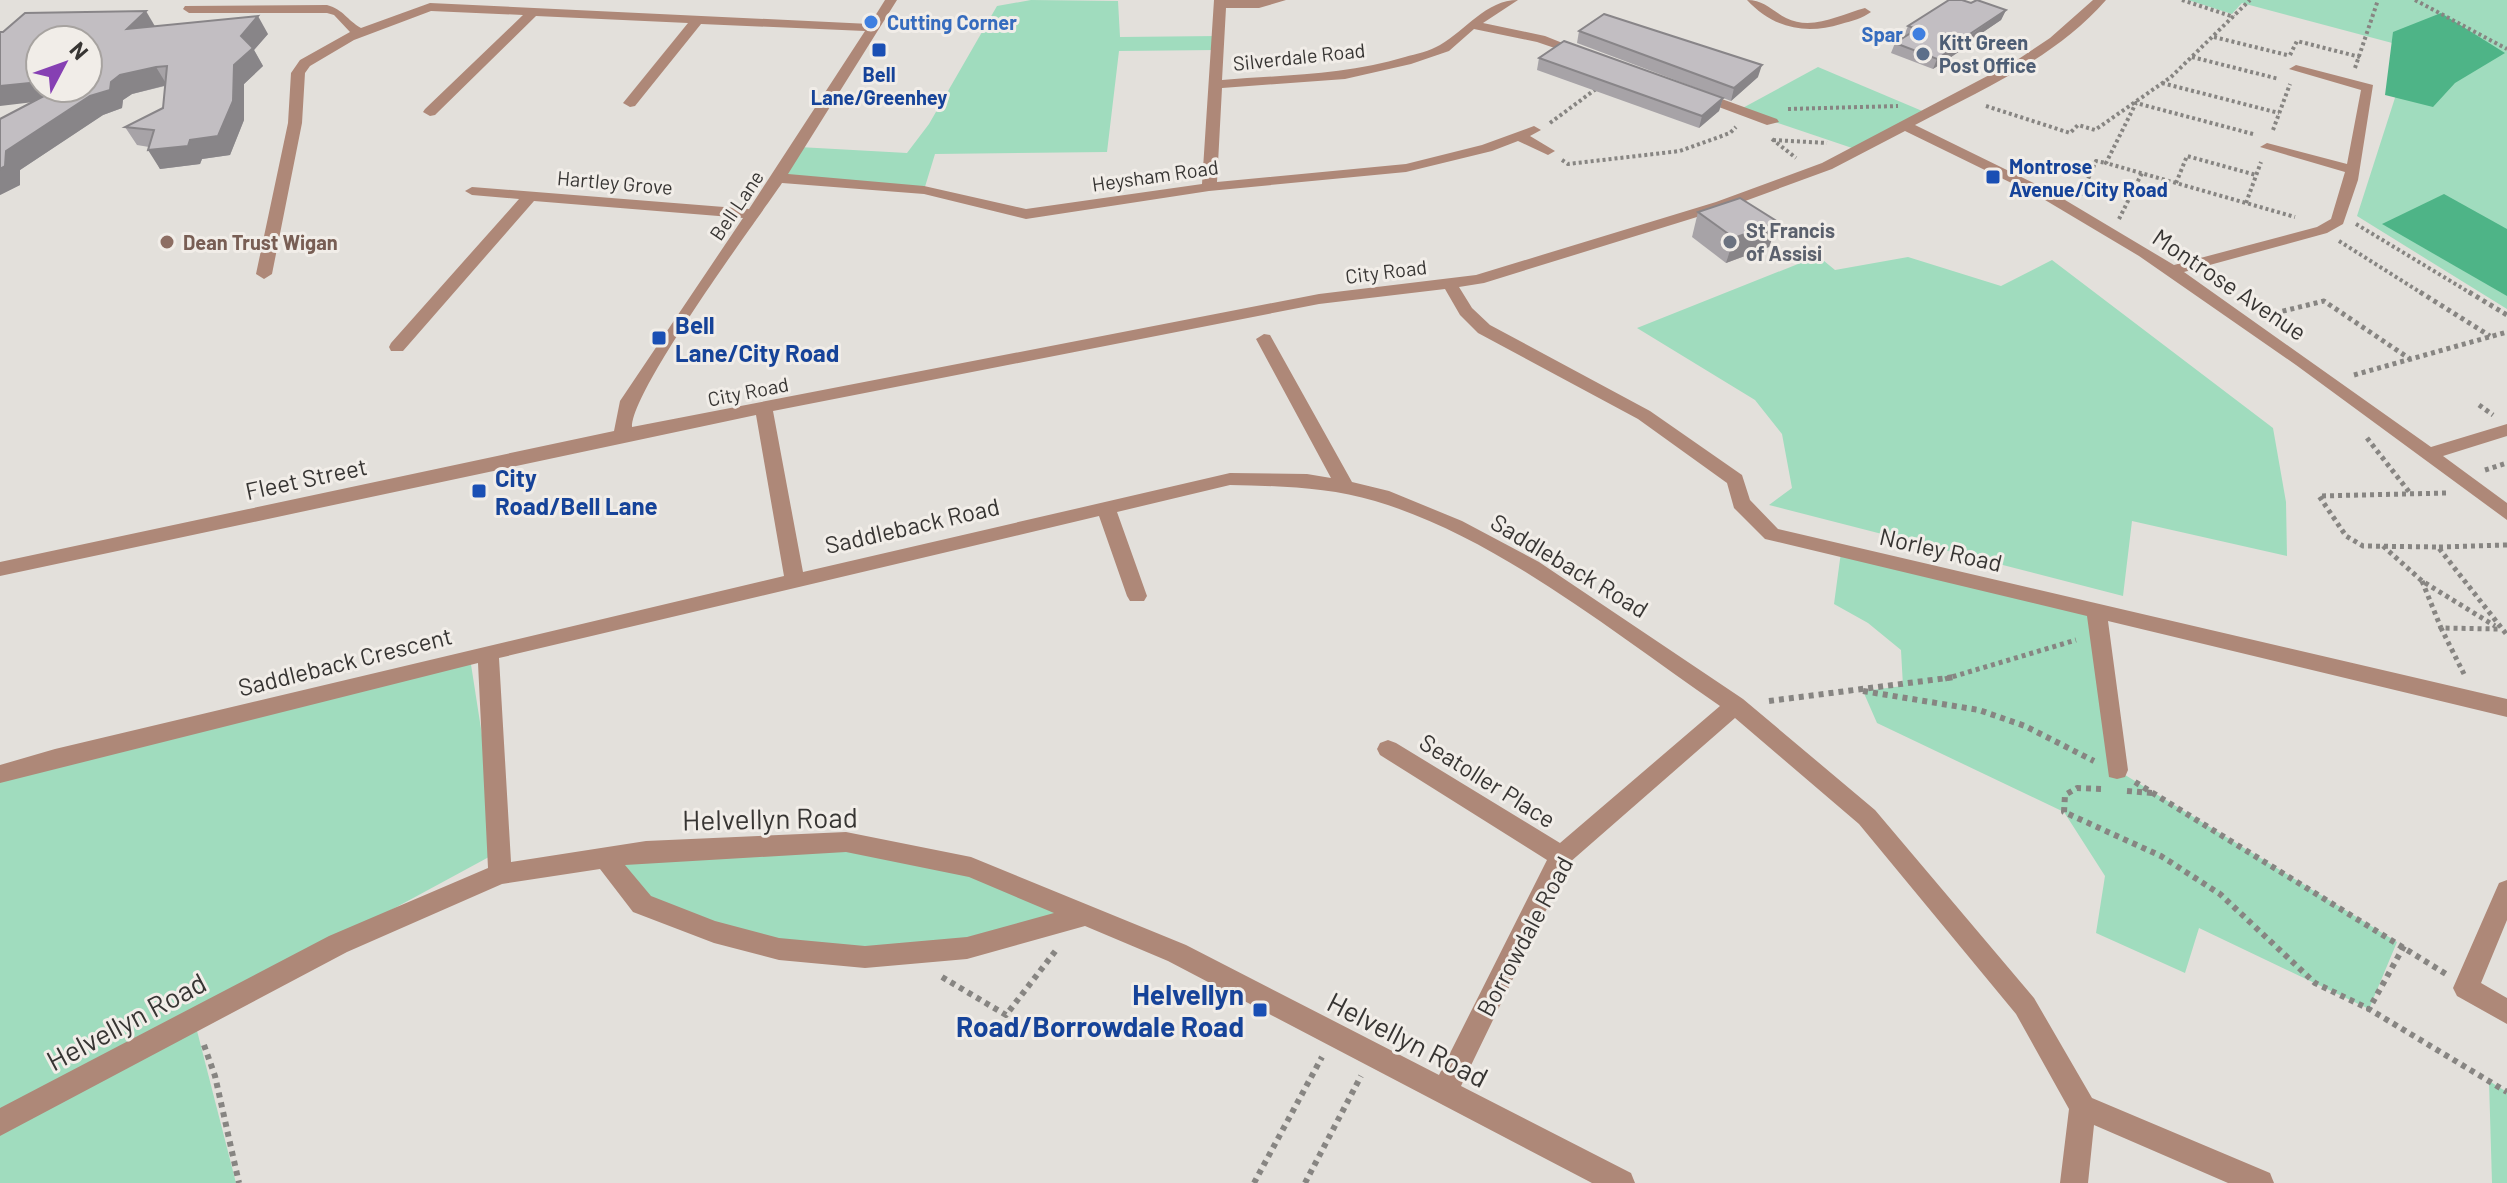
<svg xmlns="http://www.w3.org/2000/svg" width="2507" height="1183" font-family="Barlow,sans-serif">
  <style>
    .green { fill: #a0dcbe }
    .forest { fill: #4eb487 }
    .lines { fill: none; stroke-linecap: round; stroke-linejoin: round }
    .path-far2 { stroke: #878582; stroke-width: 4; stroke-dasharray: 3 3; stroke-linecap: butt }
    .path-far1 { stroke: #878582; stroke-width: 5; stroke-dasharray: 4 4; stroke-linecap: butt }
    .path { stroke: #878582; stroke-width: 6; stroke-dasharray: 5 5; stroke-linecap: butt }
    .minor { fill: #ae8878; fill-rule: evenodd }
    .wall { fill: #a7a3a7 }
    .shaded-wall { fill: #888588 }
    .building { fill: #c2bec2; stroke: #888588; stroke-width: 2 }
    .shop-dot { fill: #3f7fe0; stroke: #f1ede8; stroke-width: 3 }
    .transit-dot { fill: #1a4fb4; stroke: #f1ede8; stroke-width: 3 }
    .service-dot { fill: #5c6f8a; stroke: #f1ede8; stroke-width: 3 }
    .education-dot { fill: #8d6e63; stroke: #f1ede8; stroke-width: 3 }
    .worship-dot { fill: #6b7280; stroke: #f1ede8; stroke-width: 3 }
    .labels { text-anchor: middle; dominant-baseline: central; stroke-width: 6; stroke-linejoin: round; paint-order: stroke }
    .far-shop-label { font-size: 20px; font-weight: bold; fill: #366cbe; stroke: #f1ede8; text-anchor: start }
    .far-service-label { font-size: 20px; font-weight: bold; fill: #4e5e75; stroke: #f1ede8; text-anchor: start }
    .far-street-label { font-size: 20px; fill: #373533; stroke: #f1ede8 }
    .far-transit-label { font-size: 20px; font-weight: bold; fill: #164399; stroke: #f1ede8 }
    .far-worship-label { font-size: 20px; font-weight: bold; fill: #5b616d; stroke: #f1ede8; text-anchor: start }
    .far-education-label { font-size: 20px; font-weight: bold; fill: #785e54; stroke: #f1ede8; text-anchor: start }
    .street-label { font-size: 24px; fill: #373533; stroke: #f1ede8 }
    .transit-label { font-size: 24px; font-weight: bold; fill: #164399; stroke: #f1ede8; text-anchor: start }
    .near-street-label { font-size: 28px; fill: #373533; stroke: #f1ede8 }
    .near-transit-label { font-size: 28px; font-weight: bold; fill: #164399; stroke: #f1ede8; text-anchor: end }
  </style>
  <rect width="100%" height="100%" fill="#e3e0db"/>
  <g class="green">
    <path d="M1031,0L1118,1L1120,37L1218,36L1217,50L1119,51L1107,152L935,154L924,190L779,178L799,147L907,153L929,124L997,6Z"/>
    <path d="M2188,0H2507V309L2357,216L2411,48L2242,3L2232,14Z"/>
    <path d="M1818,67L1927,113L1858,150L1739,110Z"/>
    <path d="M1818,256L1835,270L1908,257L2001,286L2052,260L2273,428L2286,502L2287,556L2132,521L2123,596L1769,505L1792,488L1782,434L1755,400L1637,328Z"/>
    <path d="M1841,552L2097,612L2117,770L2397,942L2369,1009L2199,928L2185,973L2096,933L2105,876L2064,812L1877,723L1863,691L1903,686L1901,650L1868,623L1834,604Z"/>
    <path d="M470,658L500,851L0,1122V776Z"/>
    <path d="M803,843L959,864L1082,916L903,954L766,945L642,904L604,856Z"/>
    <path d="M194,1019L236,1183H0V1132Z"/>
    <path d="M2489,1081L2507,1092V1183H2492Z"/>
  </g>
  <g class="forest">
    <path d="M2441,13L2505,53L2455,83L2433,107L2385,95L2393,32Z"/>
    <path d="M2444,194L2507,229V296L2382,224Z"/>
  </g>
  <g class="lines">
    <g class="path-far2">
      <path d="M2182,0L2234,17"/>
      <path d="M2415,0L2507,49"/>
      <path d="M2214,37L2287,55"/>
      <path d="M2290,55L2297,41L2360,57"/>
      <path d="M2192,57L2279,79"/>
      <path d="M2355,68L2378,0"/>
      <path d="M2162,83L2279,113"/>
      <path d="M1986,106L2070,133L2078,125L2095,130L2171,77L2250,0"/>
      <path d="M1788,109L1898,106"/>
      <path d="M1550,123L1600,86"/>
      <path d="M2273,130L2290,84"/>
      <path d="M2253,134L2136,103L2106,163L2295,217"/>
      <path d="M1772,139L1796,158"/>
      <path d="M1773,140L1827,143"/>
      <path d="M1562,160L1568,164L1680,151L1730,133L1736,127"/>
      <path d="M2176,183L2187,156L2256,175"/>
      <path d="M2081,195L2096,161L2106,163"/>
      <path d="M2246,203L2261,162"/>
      <path d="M2119,219L2142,173"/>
      <path d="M2356,224L2472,294"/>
      <path d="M2339,241L2423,294"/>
    </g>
    <g class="path-far1">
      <path d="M2420,292L2490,336"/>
      <path d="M2469,292L2507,315"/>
      <path d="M2267,315L2324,301L2410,359"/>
      <path d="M2354,375L2507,332"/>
      <path d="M2479,405L2493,415"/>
      <path d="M2367,438L2410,493"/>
      <path d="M2485,470L2507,463"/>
      <path d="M2446,493L2319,496L2346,536L2363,546L2438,547L2507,635"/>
      <path d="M2383,546L2422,581L2495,626"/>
      <path d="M2439,547L2507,545"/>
      <path d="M2422,581L2441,628"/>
      <path d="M2464,674L2441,628L2498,629"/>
      <path d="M1945,679L2076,640"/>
    </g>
    <g class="path">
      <path d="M1863,691L1979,710L2025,726L2094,761"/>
      <path d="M1769,701L1955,677"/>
      <path d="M2135,782L2446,974"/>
      <path d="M2101,789L2077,788L2065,795L2064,812L2161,856L2220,894L2315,983L2369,1009"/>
      <path d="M2127,791L2153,793"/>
      <path d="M2404,946L2369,1009L2507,1092"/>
      <path d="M942,977L1006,1015L1057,949"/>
      <path d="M204,1045L215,1076L239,1183"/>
      <path d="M1254,1183L1322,1057"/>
      <path d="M1305,1183L1361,1076"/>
    </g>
    <g class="minor">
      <path d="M885,0H897L788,174L924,186L1026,209L1202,184L1214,0H1286L1259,8H1226L1222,80C1283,75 1346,75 1405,57C1416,54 1430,51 1440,45C1466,30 1486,0 1518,0L1483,23L1545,36L1590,54L1584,58L1537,42L1474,29L1449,51L1411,64L1345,79L1222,88L1217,182L1406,164L1482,145L1534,126L1541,130L1530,136L1555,151L1548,155L1518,141L1492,151L1406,172L1209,191L1026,219L924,194L782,183C754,224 632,389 632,427L1319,294L1476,275L1716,202L1822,163L2014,62L2050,38L2093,0H2106C2055,58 1982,90 1915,125L2050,191L2174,265L2317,227L2331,219L2345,172L2260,147L2267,143L2347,164L2361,90L2289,69L2296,65L2373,85L2358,180L2343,224L2327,233L2184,272L2431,447L2507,424V436L2443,456L2507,503V520L2296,365L2139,256L2040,197L1905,131L1832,169L1726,208L1484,283L1459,287L1472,308L1490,325L1650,411L1742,475L1750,500L1778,529L2507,699V717L2108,621L2128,770L2125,777L2117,779L2109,777L2087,616L1765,539L1734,508L1727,483L1638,419L1478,333L1460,315L1445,289L1319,304L773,411L803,572L1230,473L1307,474L1331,478L1256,339L1264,334L1270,335L1352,482L1389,491L1462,521L1539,562L1743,699L1875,810L2034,998L2092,1098L2270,1173L2274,1183H2228L2094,1125L2088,1183H2060L2069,1109L2016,1014L1859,824L1735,718L1569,863L1461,1086L1631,1173L1635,1183H1592L1168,961L1085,926L967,959L865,968L779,960L714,943L633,912L600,869L502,884L347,952L0,1136V1108L329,936L488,868L478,663L0,783V765L55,749L784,576L756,415L0,576V562L614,431L620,401L743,218L534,201L403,351H391L389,347L391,343L519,199L472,195L465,191L472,187L749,209L865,31L701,24L635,106L630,107L623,103L688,23L536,16L435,115L430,116L423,112L425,109L523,15L431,11L354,40L310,66L305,73L302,123L272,274L264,279L256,274L288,123L291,73L300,60L350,32L334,15L327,13H189L183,9L185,6L327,5C344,10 347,20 361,28L430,3L870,24ZM1230,485C1280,486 1327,487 1375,501C1497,537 1615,634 1720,706L1560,843L1396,743L1388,740L1380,743L1377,749L1380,755L1547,860L1439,1075L1186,945L971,857L846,832L646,841L511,862L499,658L1099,516L1127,596L1130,601H1144L1147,596L1117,512ZM846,852L969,877L1054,913L967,937L865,946L779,938L715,921L651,896L625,865Z"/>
      <path d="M1747,0C1764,0 1771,10 1786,18C1812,31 1839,15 1865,8L1871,12C1863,18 1852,21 1841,24C1805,35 1773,28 1747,0Z"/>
      <path d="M1697,90L1777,119L1779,122L1767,125L1692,97L1690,94Z"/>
      <path d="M2507,880V920L2481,983L2507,998V1024L2457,996L2453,988L2499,883Z"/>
    </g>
  </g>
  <g class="wall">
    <path d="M2006,10L2001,20L1970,41L1969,45L1933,69L1891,53L1895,43L1904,36L1908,26Z"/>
    <path d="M155,26L268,34L254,50L263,66L244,84V120L230,155L202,159L200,164L160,169L149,147L137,145L125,127L163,108L165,86L132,94L123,100L122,108L103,115L20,170V185L0,195L31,103Z"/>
    <path d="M1579,31L1758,77L1731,101L1577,43Z"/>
    <path d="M1539,58L1723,98L1719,111L1699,128L1537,70Z"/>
    <path d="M1698,212L1778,222L1769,247L1726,263L1692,237Z"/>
  </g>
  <g class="shaded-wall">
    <path d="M2006,10L2001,20L1970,41L1969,45L1933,69L1937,59Z"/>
    <path d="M146,11L156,28L127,29Z"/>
    <path d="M258,16L268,34L254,50L263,66L244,84V120L230,155L202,159L200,164L160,169L148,150L190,140L234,65L241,36Z"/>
    <path d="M1762,65L1758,77L1731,101L1734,88Z"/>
    <path d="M156,67L167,85L132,94L123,100L122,108L103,115L20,170V185L0,195V169L6,151L120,75Z"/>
    <path d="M40,82V88H88L93,95L0,106V86Z"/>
    <path d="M1723,98L1719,111L1699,128L1702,116Z"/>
    <path d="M1778,222L1769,247L1726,263L1734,238Z"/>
  </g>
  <g class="building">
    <path d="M1949,0H1962L1971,3L1977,0L2006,10L1970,34L1973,35L1937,59L1895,43L1917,29L1908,26Z"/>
    <path d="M146,11L127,29L258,16L241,36L253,48L234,65L233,101L218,136L190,140L188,146L148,150L154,130L125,127L163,108L167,66L156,67L120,75L111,82L110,90L90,96L6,151L5,166L0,169V119L59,88H88V40H40V82L0,86V32H3L25,13Z"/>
    <path d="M1604,14L1762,65L1734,88L1579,31Z"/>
    <path d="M1564,41L1723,98L1702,116L1539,58Z"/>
    <path d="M1740,198L1778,222L1734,238L1698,212Z"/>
  </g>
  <g class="shop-dot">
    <circle cx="871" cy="22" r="8"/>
    <circle cx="1919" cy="34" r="8"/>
  </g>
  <g class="transit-dot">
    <rect x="871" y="42" width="16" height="16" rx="4"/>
    <rect x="1985" y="169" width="16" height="16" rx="4"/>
    <rect x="651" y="330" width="16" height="16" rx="4"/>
    <rect x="471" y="483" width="16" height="16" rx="4"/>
    <rect x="1252" y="1002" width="16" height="16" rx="4"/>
  </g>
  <circle class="service-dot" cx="1923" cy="54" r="8"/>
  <circle class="education-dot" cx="167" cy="242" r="8"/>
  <circle class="worship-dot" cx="1730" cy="242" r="8"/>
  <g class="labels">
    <g class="far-shop-label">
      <text x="887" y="22">Cutting Corner</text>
      <text x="1903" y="34" text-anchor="end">Spar</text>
    </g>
    <g class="far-service-label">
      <text x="1939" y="42">Kitt Green<tspan x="1939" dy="23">Post Office</tspan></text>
    </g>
    <g class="far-street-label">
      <text transform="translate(1299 56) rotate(-6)">Silverdale Road</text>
      <text transform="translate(1155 175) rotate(-8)">Heysham Road</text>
      <text transform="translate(615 182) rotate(5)">Hartley Grove</text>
      <text transform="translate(736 205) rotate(-56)">Bell Lane</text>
      <text transform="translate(1386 271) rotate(-7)">City Road</text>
      <text transform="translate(748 391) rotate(-11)">City Road</text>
    </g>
    <g class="far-transit-label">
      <text x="879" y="74">Bell<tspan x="879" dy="23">Lane/Greenhey</tspan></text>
      <text x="2009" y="166" text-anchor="start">Montrose<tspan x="2009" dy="23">Avenue/City Road</tspan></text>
    </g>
    <g class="far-worship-label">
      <text x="1746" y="230">St Francis<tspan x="1746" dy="23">of Assisi</tspan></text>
    </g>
    <g class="far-education-label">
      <text x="183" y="242">Dean Trust Wigan</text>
    </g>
    <g class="street-label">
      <text transform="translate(2230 284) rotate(34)">Montrose Avenue</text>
      <text transform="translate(306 478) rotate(-12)">Fleet Street</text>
      <text transform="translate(912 525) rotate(-13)">Saddleback Road</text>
      <text transform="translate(1941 549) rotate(13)">Norley Road</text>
      <text transform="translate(1570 565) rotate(31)">Saddleback Road</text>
      <text transform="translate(345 661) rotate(-14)">Saddleback Crescent</text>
      <text transform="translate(1488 780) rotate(32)">Seatoller Place</text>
      <text transform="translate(1524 936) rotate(-62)">Borrowdale Road</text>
    </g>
    <g class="transit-label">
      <text x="675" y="324">Bell<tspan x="675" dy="28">Lane/City Road</tspan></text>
      <text x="495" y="477">City<tspan x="495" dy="28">Road/Bell Lane</tspan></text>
    </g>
    <g class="near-street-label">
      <text transform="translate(770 818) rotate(-1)">Helvellyn Road</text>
      <text transform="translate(126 1021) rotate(-28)">Helvellyn Road</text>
      <text transform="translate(1408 1039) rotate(27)">Helvellyn Road</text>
    </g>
    <g class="near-transit-label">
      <text x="1244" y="994">Helvellyn<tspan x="1244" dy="32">Road/Borrowdale Road</tspan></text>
    </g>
  </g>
  <g transform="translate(64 64) rotate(49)"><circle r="38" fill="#f1ede8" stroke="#a7a3a0" stroke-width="2"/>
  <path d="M0-6L14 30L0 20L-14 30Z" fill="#8640b3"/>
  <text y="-12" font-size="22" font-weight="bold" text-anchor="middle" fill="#373533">N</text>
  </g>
</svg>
